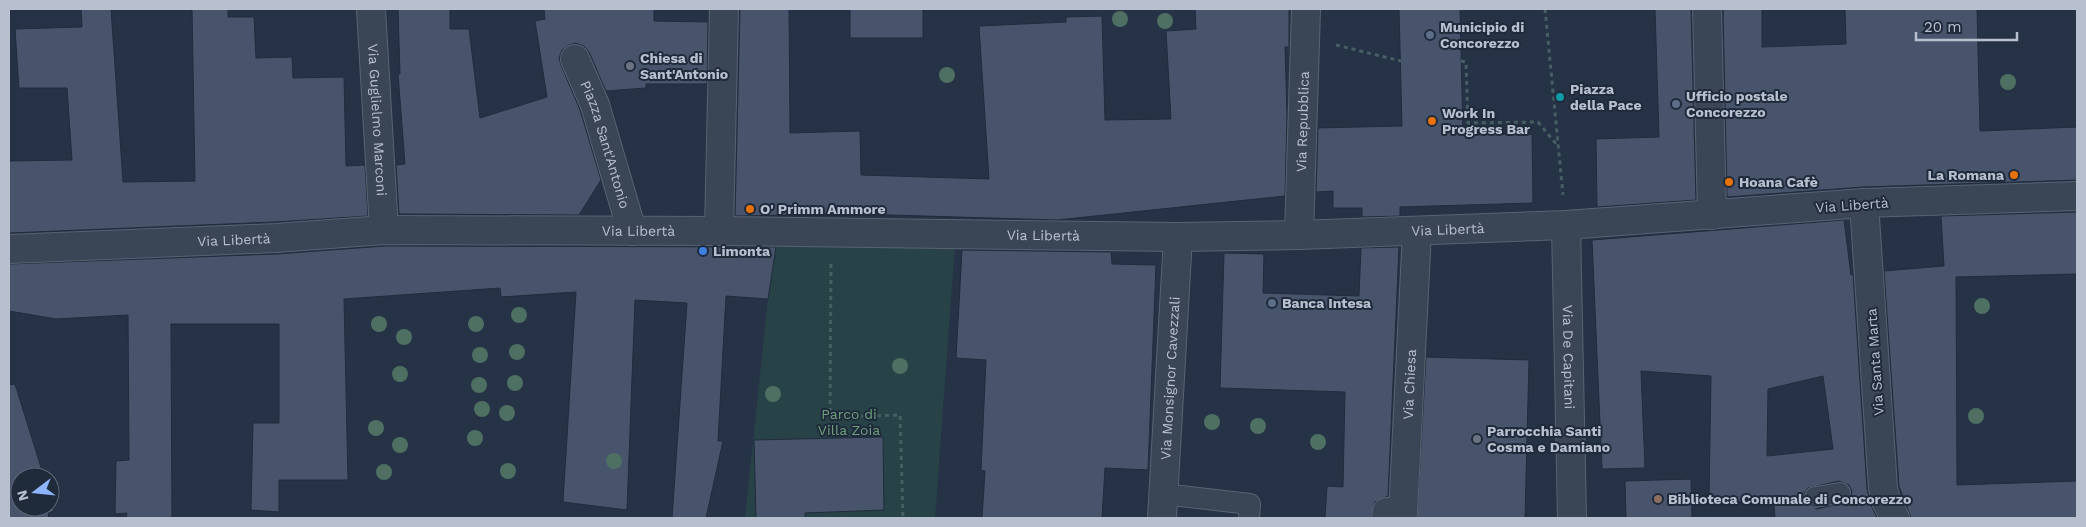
<svg xmlns="http://www.w3.org/2000/svg" width="2086" height="527" font-family="'Work Sans',sans-serif">
  <style>
    .green { fill: #284347 }
    .building { fill: #47546b; stroke: #212c3d; fill-rule: evenodd }
    .lines { fill: none; stroke-linecap: round; stroke-linejoin: round }
    .service-casing { stroke: #596373; stroke-width: 22 }
    .pedestrian-casing { stroke: #596373; stroke-width: 30 }
    .minor-casing { stroke: #596373; stroke-width: 30 }
    .path { stroke: #465f63; stroke-width: 3; stroke-dasharray: 4 4; stroke-linecap: butt }
    .service { stroke: #3a4555; stroke-width: 20 }
    .pedestrian { stroke: #3a4555; stroke-width: 28 }
    .minor { stroke: #3a4555; stroke-width: 28 }
    .tree { fill: #4e7063 }
    .service-dot { fill: #5c6f8a; stroke: #1f2a3b; stroke-width: 2 }
    .worship-dot { fill: #6b7280; stroke: #1f2a3b; stroke-width: 2 }
    .culture-dot { fill: #0f9aa8; stroke: #1f2a3b; stroke-width: 2 }
    .food-dot { fill: #e8710a; stroke: #1f2a3b; stroke-width: 2 }
    .shop-dot { fill: #3f7fe0; stroke: #1f2a3b; stroke-width: 2 }
    .education-dot { fill: #8d6e63; stroke: #1f2a3b; stroke-width: 2 }
    .labels { text-anchor: middle; dominant-baseline: central; stroke-width: 4; stroke-linejoin: round; paint-order: stroke }
    .poi-label { font-size: 14px; font-weight: bold; fill: #b8c0cf; stroke: #1f2a3b; text-anchor: start }
    .street-label { font-size: 14px; fill: #b8c0cf; stroke: #1f2a3b }
    .park-label { font-size: 14px; fill: #6ea17b; stroke: #1f2a3b }
  </style>
  <rect width="100%" height="100%" fill="#263346"/>
  <path class="green" d="M777,241L955,244L935,518H745L768,299Z"/>
  <g class="building">
    <path d="M81,9H111L123,182L195,181L192,9H228V17H254L256,58L292,57L293,78L344,77L346,166L365,165L368,216L275,222L9,233V161L72,160L67,88H19L15,29L82,27Z"/>
    <path d="M398,9H450V29H469L480,118L547,97L535,21L545,19L544,9H654V21L708,22L707,84H646V88L606,91L589,52L584,46L576,43L569,45L562,50L559,58L561,65L580,110L601,180L579,215L399,214L396,165L405,164L398,74H400Z"/>
    <path d="M740,9H789L790,133L860,131L861,175L989,179L979,26L1066,22V17L1102,16L1105,120L1171,119L1166,31L1196,29L1195,9H1289V47H1285L1287,114L1285,196L1057,220L858,214L735,216Z"/>
    <rect x="850" y="9" width="73" height="29"/>
    <path d="M1399,9H1460L1463,135L1532,134L1533,203L1400,207V216L1362,217V208H1333V191L1316,192L1318,128L1402,126Z"/>
    <path d="M1655,9H1691L1696,200L1597,207L1596,139L1659,137Z"/>
    <path d="M1723,9H1762V47L1846,44L1845,9H1977L1980,131L2077,127V180L1863,187L1727,197Z"/>
    <path d="M2077,212V274L1956,277L1957,485L2077,481V518H1911L1899,486L1884,271L1944,266L1941,216Z"/>
    <path d="M1844,220L1851,275L1853,274L1867,489L1871,505L1877,518H1775L1774,505L1709,499L1711,376L1641,371L1645,468L1602,469L1592,240ZM1823,376L1833,449L1767,456L1768,389ZM1839,481L1849,485L1852,491L1851,497L1847,502L1817,509L1806,504L1804,493L1808,488Z"/>
    <path d="M385,246L776,247L768,299L726,296L718,441H723L706,518H672L687,303L635,300L627,510L563,502L576,292L501,297L500,288L344,299L348,480H279V512L251,510L253,423H279V324H171L172,518H126L127,513L115,514L116,461L129,460L128,315L56,319L9,311V264L277,254Z"/>
    <path d="M1399,247L1388,496L1375,502L1371,518H1325L1327,486L1343,487L1345,392L1220,388L1224,253L1264,254L1263,293L1359,296L1361,248Z"/>
    <path d="M962,250L1111,252L1112,264L1156,265L1148,470L1105,468L1102,518H982L985,471L981,470L986,360L956,358Z"/>
    <path d="M1426,357L1529,360L1525,518H1417Z"/>
    <path d="M15,384L44,477H20V507H50V497L54,511L48,513L49,518H9V385Z"/>
    <path d="M883,437L884,510L805,513V518H756L754,440Z"/>
    <path d="M1691,479L1692,518H1626L1625,481Z"/>
  </g>
  <g class="lines">
    <g class="service-casing">
      <g id="service">
        <path d="M1163,494L1250,504L1249,518"/>
        <path d="M1815,497L1840,493"/>
      </g>
    </g>
    <g class="pedestrian-casing">
      <g id="pedestrian">
        <path d="M1707,9L1712,215"/>
        <path id="s1" d="M1566,225L1572,518"/>
        <path id="s2" d="M1299,235L1566,225L1864,203"/>
        <path id="s3" d="M1386,518L1387,512L1403,513L1417,231"/>
      </g>
    </g>
    <g class="minor-casing">
      <g id="minor">
        <path id="s4" d="M371,9L384,230"/>
        <path id="s5" d="M575,59L595,105L632,231"/>
        <path d="M719,231L724,9"/>
        <path id="s6" d="M9,249L276,238L384,230L719,231L1178,237L1299,235L1306,9"/>
        <path id="s7" d="M1162,518L1178,237"/>
        <path d="M1895,518L1886,501L1883,488L1864,203L2077,196"/>
      </g>
    </g>
    <g class="path">
      <path d="M1545,9L1563,195"/>
      <path d="M1336,45L1401,61"/>
      <path d="M1461,61L1466,62L1468,123L1538,122L1557,145"/>
      <path d="M831,264L830,417L900,415L903,518"/>
    </g>
    <use href="#service" class="service"/>
    <use href="#pedestrian" class="pedestrian"/>
    <use href="#minor" class="minor"/>
  </g>
  <g class="tree">
    <circle cx="1120" cy="19" r="8"/>
    <circle cx="1165" cy="21" r="8"/>
    <circle cx="947" cy="75" r="8"/>
    <circle cx="2008" cy="82" r="8"/>
    <circle cx="1982" cy="306" r="8"/>
    <circle cx="519" cy="315" r="8"/>
    <circle cx="379" cy="324" r="8"/>
    <circle cx="476" cy="324" r="8"/>
    <circle cx="404" cy="337" r="8"/>
    <circle cx="517" cy="352" r="8"/>
    <circle cx="480" cy="355" r="8"/>
    <circle cx="900" cy="366" r="8"/>
    <circle cx="400" cy="374" r="8"/>
    <circle cx="515" cy="383" r="8"/>
    <circle cx="479" cy="385" r="8"/>
    <circle cx="773" cy="394" r="8"/>
    <circle cx="482" cy="409" r="8"/>
    <circle cx="507" cy="413" r="8"/>
    <circle cx="1976" cy="416" r="8"/>
    <circle cx="1212" cy="422" r="8"/>
    <circle cx="1258" cy="426" r="8"/>
    <circle cx="376" cy="428" r="8"/>
    <circle cx="475" cy="438" r="8"/>
    <circle cx="1318" cy="442" r="8"/>
    <circle cx="400" cy="445" r="8"/>
    <circle cx="614" cy="461" r="8"/>
    <circle cx="508" cy="471" r="8"/>
    <circle cx="384" cy="472" r="8"/>
  </g>
  <g class="service-dot">
    <circle cx="1430" cy="35" r="5"/>
    <circle cx="1676" cy="104" r="5"/>
    <circle cx="1272" cy="303" r="5"/>
  </g>
  <g class="worship-dot">
    <circle cx="630" cy="66" r="5"/>
    <circle cx="1477" cy="439" r="5"/>
  </g>
  <circle class="culture-dot" cx="1560" cy="97" r="5"/>
  <g class="food-dot">
    <circle cx="1432" cy="121" r="5"/>
    <circle cx="2014" cy="175" r="5"/>
    <circle cx="1729" cy="182" r="5"/>
    <circle cx="750" cy="209" r="5"/>
  </g>
  <circle class="shop-dot" cx="703" cy="251" r="5"/>
  <circle class="education-dot" cx="1658" cy="499" r="5"/>
  <g class="labels">
    <g class="poi-label">
      <text x="1440" y="27">Municipio di<tspan x="1440" dy="16">Concorezzo</tspan></text>
      <text x="640" y="58">Chiesa di<tspan x="640" dy="16">Sant'Antonio</tspan></text>
      <text x="1570" y="89">Piazza<tspan x="1570" dy="16">della Pace</tspan></text>
      <text x="1686" y="96">Ufficio postale<tspan x="1686" dy="16">Concorezzo</tspan></text>
      <text x="1442" y="113">Work In<tspan x="1442" dy="16">Progress Bar</tspan></text>
      <text x="2004" y="175" text-anchor="end">La Romana</text>
      <text x="1739" y="182">Hoana Cafè</text>
      <text x="760" y="209">O' Primm Ammore</text>
      <text x="713" y="251">Limonta</text>
      <text x="1282" y="303">Banca Intesa</text>
      <text x="1487" y="431">Parrocchia Santi<tspan x="1487" dy="16">Cosma e Damiano</tspan></text>
      <text x="1668" y="499">Biblioteca Comunale di Concorezzo</text>
    </g>
    <g class="street-label">
      <text stroke="none"><textPath href="#s4" startOffset="111">Via Guglielmo Marconi</textPath></text>
      <text stroke="none"><textPath href="#s6" startOffset="1404">Via Repubblica</textPath></text>
      <text stroke="none"><textPath href="#s5" startOffset="91">Piazza Sant'Antonio</textPath></text>
      <text transform="translate(1852 205) rotate(-4)">Via Libertà</text>
      <text stroke="none"><textPath href="#s2" startOffset="149">Via Libertà</textPath></text>
      <text stroke="none"><textPath href="#s6" startOffset="630">Via Libertà</textPath></text>
      <text stroke="none"><textPath href="#s6" startOffset="1035">Via Libertà</textPath></text>
      <text stroke="none"><textPath href="#s6" startOffset="225">Via Libertà</textPath></text>
      <text stroke="none"><textPath href="#s1" startOffset="132">Via De Capitani</textPath></text>
      <text transform="translate(1875 362) rotate(-94)">Via Santa Marta</text>
      <text stroke="none"><textPath href="#s7" startOffset="140">Via Monsignor Cavezzali</textPath></text>
      <text stroke="none"><textPath href="#s3" startOffset="151">Via Chiesa</textPath></text>
    </g>
    <g class="park-label">
      <text x="849" y="414">Parco di<tspan x="849" dy="16">Villa Zoia</tspan></text>
    </g>
  </g>
  <rect width="2086" height="527" fill="none" stroke="#b8c0cf" stroke-width="20"/>
  <g transform="translate(35 492) rotate(254)"><circle r="24" fill="#1f2a3b" stroke="#5c6676"/>
  <path d="M0-4L9 19L0 12L-9 19Z" fill="#8db5ff"/>
  <text y="-8" font-size="14" font-weight="bold" text-anchor="middle" fill="#b8c0cf">N</text>
  </g>
  <path d="M1916 32v8h101v-8" fill="none" stroke="#b8c0cf" stroke-width="2.5"/>
  <text x="1924" y="32" font-size="15" fill="#b8c0cf" stroke="#1f2a3b" stroke-width="4" paint-order="stroke">20 m</text>
</svg>
